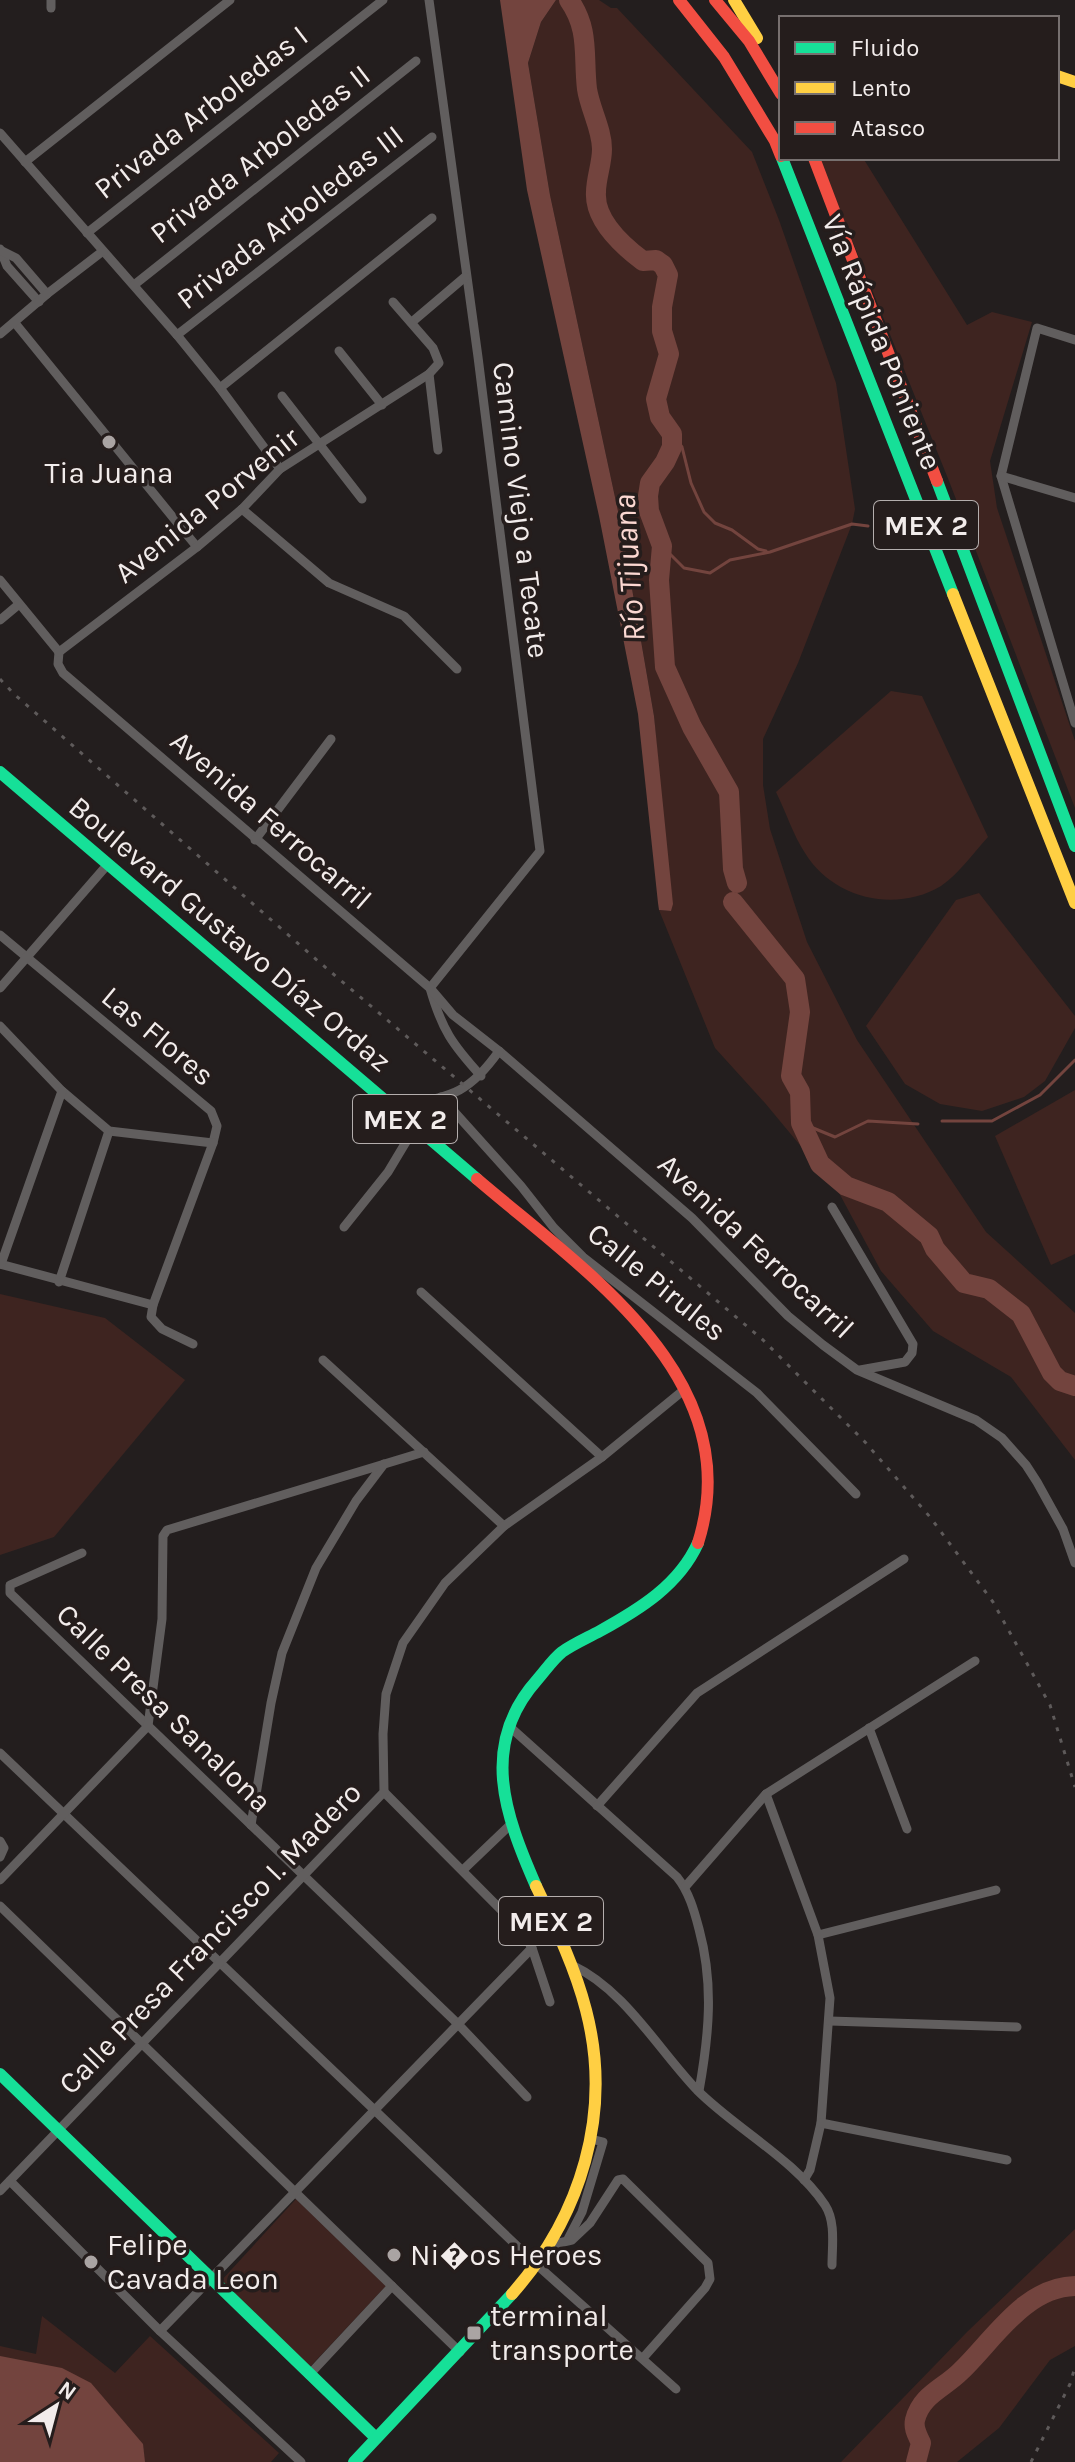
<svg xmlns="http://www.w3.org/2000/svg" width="1075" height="2462" font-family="Karla,sans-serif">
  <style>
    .green { fill: #3e2420 }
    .water { fill: #73443e }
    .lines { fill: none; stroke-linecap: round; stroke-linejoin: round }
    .stream { stroke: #73443e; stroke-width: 3 }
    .river { stroke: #73443e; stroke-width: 20 }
    .street { stroke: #615e5e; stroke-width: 9 }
    .fast { stroke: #16e098; stroke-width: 12 }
    .slow { stroke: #ffcf43; stroke-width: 12 }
    .jam { stroke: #f24e42; stroke-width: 12 }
    .rail { stroke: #5e5a5a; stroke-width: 3; stroke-dasharray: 4 8; stroke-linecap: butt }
    .poi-dot { fill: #aaa4a3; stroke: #251d1c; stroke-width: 3 }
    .labels { text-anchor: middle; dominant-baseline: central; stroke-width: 7; stroke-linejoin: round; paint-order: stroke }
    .shield { fill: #251d1c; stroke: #b4aead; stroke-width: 2 }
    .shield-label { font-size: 28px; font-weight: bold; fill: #f2eceb }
    .street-label { font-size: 30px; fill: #f2eceb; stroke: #251d1c }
    .poi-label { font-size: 30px; fill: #f2eceb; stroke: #251d1c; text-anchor: start }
    .water-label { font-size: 32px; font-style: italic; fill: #fbd8d2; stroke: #251d1c }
  </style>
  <rect width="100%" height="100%" fill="#231e1e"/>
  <g class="green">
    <path d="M556,0H599L611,8H617L752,152L779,220L836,383L855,509L852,524L798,663L763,739V785L770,829L807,942L857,1040L986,1232L1075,1313V1460L1011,1377L933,1331L881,1271L838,1191L765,1103L715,1048L659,910L671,911L654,716L621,525L550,195L528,63L541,22Z"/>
    <path d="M819,158H863L967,325L992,312L1032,322L990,461L997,508L1075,741V808L949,481Z"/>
    <path d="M891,691L922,696L988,837C974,852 958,875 941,886C896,913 833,899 805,853C793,835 786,812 776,792Z"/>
    <path d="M979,893L1075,1016V1028L1045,1081L1024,1097L982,1111L940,1104L905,1084L866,1026L956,900Z"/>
    <path d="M1075,1090V1254L1051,1265L995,1136Z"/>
    <path d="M0,1294L105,1318L185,1380L54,1537L0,1555Z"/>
    <path d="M296,2199L386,2286L308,2369L220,2282Z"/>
    <path d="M1075,2229V2346L1050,2360L999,2428L957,2462H841L968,2331Z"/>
    <path d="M42,2316L115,2373L150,2336L279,2453L271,2462H0V2346L36,2354Z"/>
  </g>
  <g class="water">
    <path d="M500,0H556L541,22L528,63L550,195L621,525L654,716L673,904L671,911L659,910L658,903L638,714L599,516L527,190Z"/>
    <path d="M0,2356L62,2368L91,2383L143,2444L145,2462H0Z"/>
  </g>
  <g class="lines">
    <g class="stream">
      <path d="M672,434L682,447L691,483L704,512L715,523L732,530L758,549L766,551"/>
      <path d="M662,546L684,568L710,573L730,560L770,552L852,524L868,526"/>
      <path d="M942,1121H992L1040,1095L1075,1060"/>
      <path d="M801,1123L835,1137L868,1121L918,1124"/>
    </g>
    <g class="river">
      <path d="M569,0C590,30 583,55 587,89C590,109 602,129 602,149C602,164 596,178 596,192C594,220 623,246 643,261L656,260L663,265L668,275L662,307V331L669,354L656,399L660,417L672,434V447L665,462L650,483L648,496L649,511L662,546L659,580L665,667L692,727L729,792L733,869L737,883"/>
      <path d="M733,902L795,979L800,1012L791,1076L800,1092L801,1123L820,1164L846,1186L888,1202L929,1236L935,1249L964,1283L989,1289L1021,1314L1052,1373L1060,1381L1075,1386"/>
      <path d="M916,2462L921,2443C918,2436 913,2429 915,2420C921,2395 944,2388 960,2372C993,2341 1024,2287 1075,2286"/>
    </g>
    <g class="street">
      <path d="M51,0V8"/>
      <path d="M429,0L478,357L540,851L430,988C442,1030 452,1044 481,1076"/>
      <path d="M0,133L177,335L220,388L280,469"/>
      <path d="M25,162L230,0"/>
      <path d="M87,233L383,0"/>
      <path d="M0,249L7,266L39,302"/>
      <path d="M2,251L16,258L47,294"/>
      <path d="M134,285L416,61"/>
      <path d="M412,322L465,277"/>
      <path d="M15,323L197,547"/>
      <path d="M0,334L47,294L103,251"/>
      <path d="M177,335L432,137"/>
      <path d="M1075,340L1037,328L1001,476L1075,723"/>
      <path d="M339,351L382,405"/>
      <path d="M429,374L438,450"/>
      <path d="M220,388L432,218"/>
      <path d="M282,396L362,499"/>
      <path d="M1001,476L1075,498"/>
      <path d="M242,509L329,583L404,616L457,669"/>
      <path d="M0,580L59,652"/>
      <path d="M0,620L18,605"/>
      <path d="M59,652L58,664L63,673L430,988L453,1015L499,1051L692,1218L788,1316L823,1345L857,1370L976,1420L1002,1438L1026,1465L1037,1482L1063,1529L1075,1563"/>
      <path d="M59,652L197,547L242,509L280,469L429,374L439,363L433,348L393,302"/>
      <path d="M255,840L331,739"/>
      <path d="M0,935L211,1111L217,1126L213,1143L153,1305L151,1317L162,1329L193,1344"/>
      <path d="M0,988L108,864"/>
      <path d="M0,1026L62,1091L109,1131L213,1143"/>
      <path d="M441,1097L521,1186L554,1228L583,1257L757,1393L856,1494"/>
      <path d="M393,1107C447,1096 465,1099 499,1051"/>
      <path d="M832,1207L913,1344L912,1353L905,1362L860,1370"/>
      <path d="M344,1227L388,1172L415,1127"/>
      <path d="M0,1264L153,1305"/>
      <path d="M1,1264L62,1091"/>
      <path d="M59,1282L109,1131"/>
      <path d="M421,1292L602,1457"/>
      <path d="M323,1360L504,1526"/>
      <path d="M82,1553L10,1585V1593L458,2024L527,2097"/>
      <path d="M509,1726L677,1877C689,1892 694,1910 699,1929C714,1984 709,2035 699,2091"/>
      <path d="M869,1728L907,1829"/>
      <path d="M0,1753L537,2265L676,2389"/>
      <path d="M384,1792L522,1931L532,1948L550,2002"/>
      <path d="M766,1794L818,1935L830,1998L821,2123L810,2170L804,2180"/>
      <path d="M597,1806L697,1693L904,1559"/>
      <path d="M251,1825L271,1703L282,1653L316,1568L356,1501L384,1464"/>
      <path d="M0,1841L4,1848L0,1857"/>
      <path d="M463,1870L509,1826"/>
      <path d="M0,1880L148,1726L162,1619L163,1536L167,1530L424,1452"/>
      <path d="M685,1887L766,1794L975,1661"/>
      <path d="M0,1906L460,2352"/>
      <path d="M818,1935L996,1890"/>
      <path d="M572,1965C625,1990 657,2048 697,2090C736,2129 794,2159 825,2205C836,2222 832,2246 832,2265"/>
      <path d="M830,2021L1017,2027"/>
      <path d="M821,2123L1007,2160"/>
      <path d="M10,2181L160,2331L301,2462"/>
      <path d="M0,2191L384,1792L383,1734L386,1694L403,1643L445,1583L504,1526L602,1457L685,1389"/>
      <path d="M568,2239L582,2212L603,2142L591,2139"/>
      <path d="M550,2245L572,2240L590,2223L618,2180L623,2179L708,2263L710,2279L705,2288L643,2358"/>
      <path d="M160,2331L532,1948"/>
      <path d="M309,2375L392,2286"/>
    </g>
    <g class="fast">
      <path d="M782,158L953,594"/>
      <path d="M937,481L1075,846"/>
      <path d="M0,772L477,1179"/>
      <path d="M536,1886C505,1815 479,1745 537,1680C545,1671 553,1659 562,1652C573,1644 587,1638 600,1631C640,1609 679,1585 698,1543"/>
      <path d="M0,2074L376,2438"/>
      <path d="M354,2462L512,2294"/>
    </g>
    <g class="slow">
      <path d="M734,0L757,38"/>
      <path d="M1057,76L1075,82"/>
      <path d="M953,594L1075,903"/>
      <path d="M512,2294C581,2216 613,2113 586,2010C575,1967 555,1926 536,1886"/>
    </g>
    <g class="jam">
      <path d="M679,0L724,57L775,141L781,156"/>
      <path d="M715,0L749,41L781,94"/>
      <path d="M814,158L937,481"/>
      <path d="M477,1179C584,1271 750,1378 698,1543"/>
    </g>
    <g class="rail">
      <path d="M0,679L14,694L318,961L763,1340L865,1442L930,1517L993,1602L1050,1705L1075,1787"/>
      <path d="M1031,2462L1070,2384L1075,2367"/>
    </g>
  </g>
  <g class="poi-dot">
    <circle cx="109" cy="442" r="8"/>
    <circle cx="394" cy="2255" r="8"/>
    <circle cx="91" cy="2262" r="8"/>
    <rect x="466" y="2325" width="16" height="16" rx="4"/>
  </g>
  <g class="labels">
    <g class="shield">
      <rect x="874" y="501" width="104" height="48" rx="6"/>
      <rect x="353" y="1095" width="104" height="48" rx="6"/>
      <rect x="499" y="1897" width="104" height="48" rx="6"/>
    </g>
    <g class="shield-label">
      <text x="926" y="525">MEX 2</text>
      <text x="405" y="1119">MEX 2</text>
      <text x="551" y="1921">MEX 2</text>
    </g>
    <g class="street-label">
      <text transform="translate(201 112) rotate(-38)">Privada Arboledas I</text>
      <text transform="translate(260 154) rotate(-38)">Privada Arboledas II</text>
      <text transform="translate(290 217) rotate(-38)">Privada Arboledas III</text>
      <text transform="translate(882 342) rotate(68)">Vía Rápida Poniente</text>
      <text transform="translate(207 505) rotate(-39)">Avenida Porvenir</text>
      <text transform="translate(521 510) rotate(83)">Camino Viejo a Tecate</text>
      <text transform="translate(271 820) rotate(41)">Avenida Ferrocarril</text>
      <text transform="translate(230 934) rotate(40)">Boulevard Gustavo Díaz Ordaz</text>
      <text transform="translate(158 1036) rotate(40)">Las Flores</text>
      <text transform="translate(756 1246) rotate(43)">Avenida Ferrocarril</text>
      <text transform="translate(657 1282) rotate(39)">Calle Pirules</text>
      <text transform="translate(164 1708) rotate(44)">Calle Presa Sanalona</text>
      <text transform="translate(210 1938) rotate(-46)">Calle Presa Francisco I. Madero</text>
    </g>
    <g class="poi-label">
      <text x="109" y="473" text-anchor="middle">Tia Juana</text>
      <text x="107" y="2245">Felipe<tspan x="107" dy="34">Cavada Leon</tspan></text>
      <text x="410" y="2255">Ni�os Heroes</text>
      <text x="490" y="2316">terminal<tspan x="490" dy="34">transporte</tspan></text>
    </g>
    <g class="water-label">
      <text transform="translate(629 568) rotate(-94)">Río Tijuana</text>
    </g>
  </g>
  <rect x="779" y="16" width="280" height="144" fill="#251d1c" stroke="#77706f" stroke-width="2"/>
  <rect x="795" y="42" width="40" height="12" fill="#16e098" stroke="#77706f" stroke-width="2"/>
  <text x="851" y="56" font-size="24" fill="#f2eceb">Fluido</text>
  <rect x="795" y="82" width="40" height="12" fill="#ffcf43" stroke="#77706f" stroke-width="2"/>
  <text x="851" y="96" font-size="24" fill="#f2eceb">Lento</text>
  <rect x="795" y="122" width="40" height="12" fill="#f24e42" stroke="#77706f" stroke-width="2"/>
  <text x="851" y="136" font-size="24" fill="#f2eceb">Atasco</text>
  <g transform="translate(56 2406) rotate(36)" stroke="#251d1c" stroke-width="6" paint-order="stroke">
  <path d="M0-6L14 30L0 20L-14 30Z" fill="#f2eceb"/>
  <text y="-12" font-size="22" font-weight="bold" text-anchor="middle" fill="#f2eceb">N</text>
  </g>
</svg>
